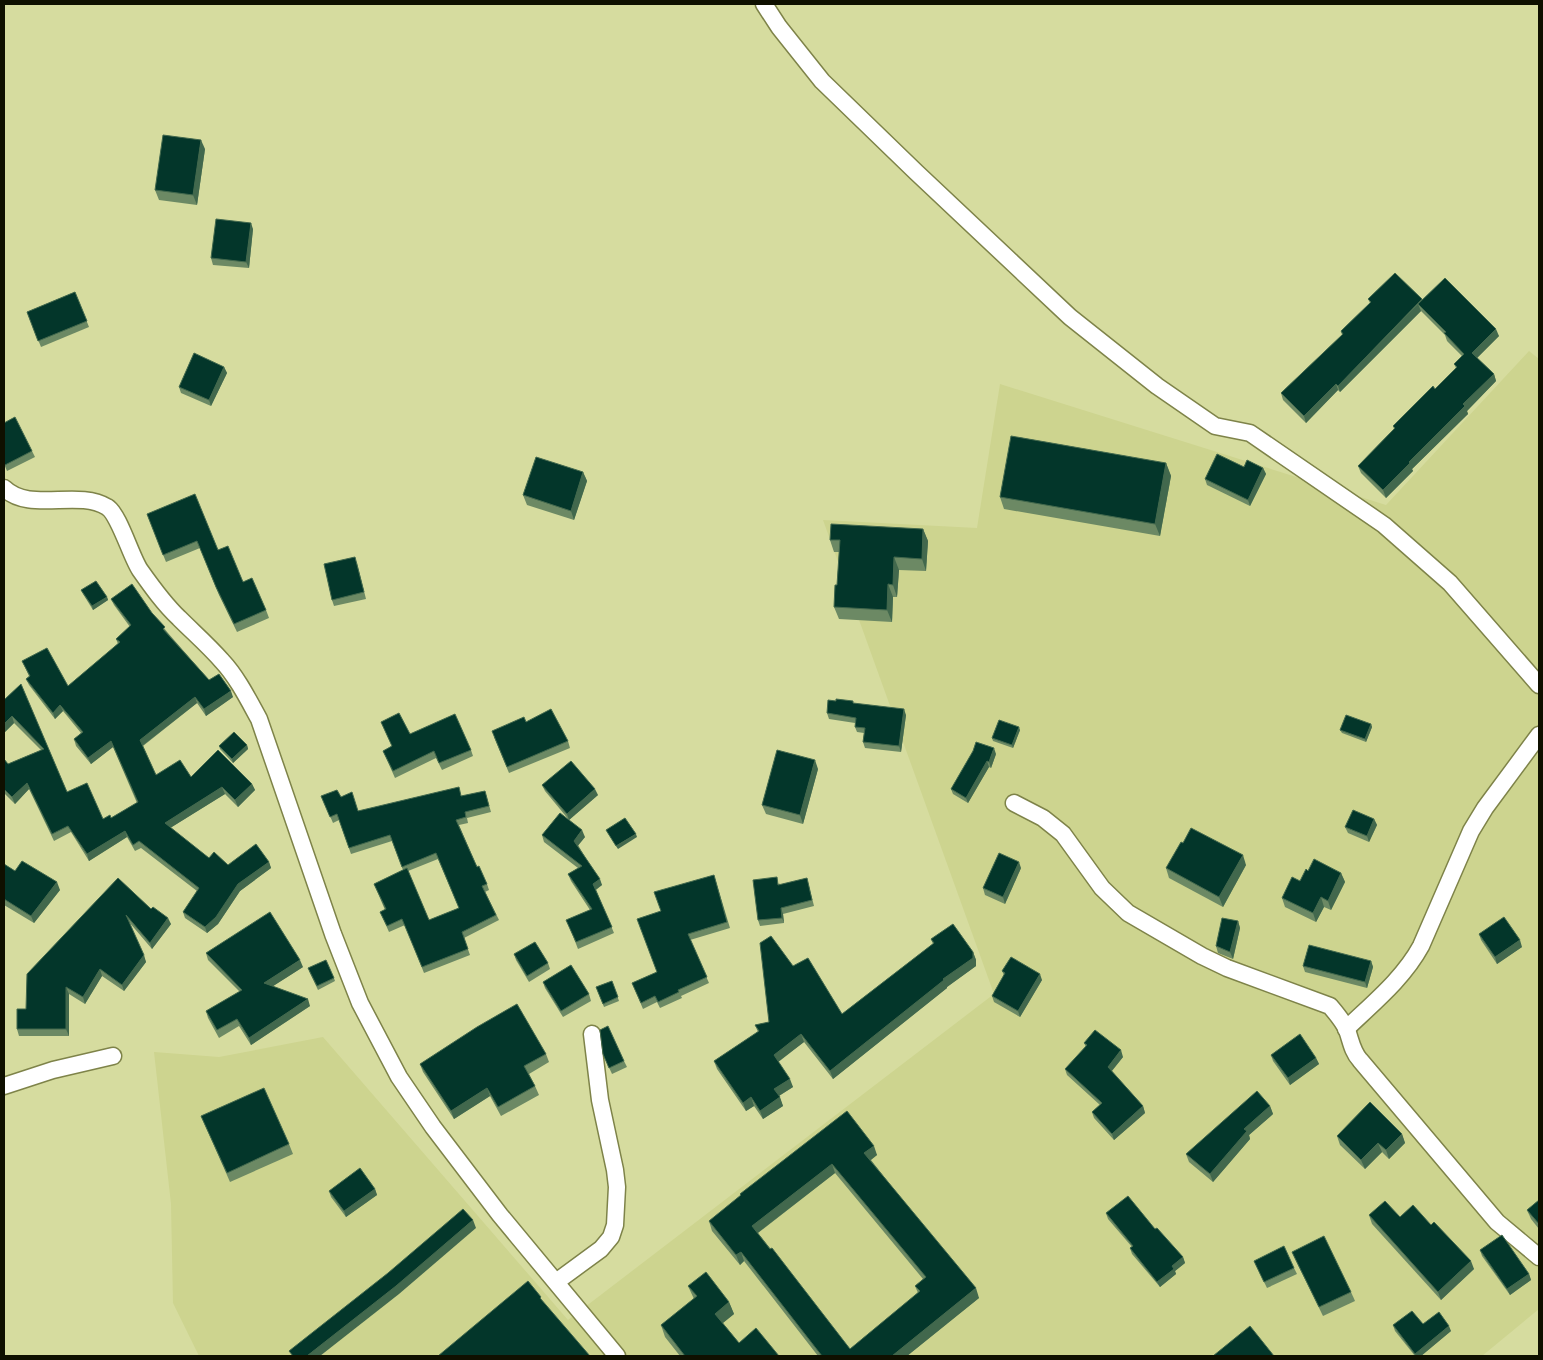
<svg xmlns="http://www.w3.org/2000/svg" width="1543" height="1360" font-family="Raleway,sans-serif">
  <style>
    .built { fill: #cdd48f }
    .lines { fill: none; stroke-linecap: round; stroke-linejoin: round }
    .minor-casing { stroke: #7e8349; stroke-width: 19 }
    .minor { stroke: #fff; stroke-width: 16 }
    .wall { fill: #6c8964; fill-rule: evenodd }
    .shaded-wall { fill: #42684d }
    .building { fill: #03362a; stroke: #42684d; fill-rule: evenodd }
  </style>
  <rect width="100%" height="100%" fill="#d6dc9f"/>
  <path class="built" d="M1529,351L1539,359V1309L1482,1356H199L173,1303L171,1204L154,1052L219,1057L323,1037L568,1320L994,994L823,520L977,528L1000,384L1386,505Z"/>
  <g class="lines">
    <g class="minor-casing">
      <g id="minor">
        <path d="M764,4L779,27L822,81L916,172L1070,317L1157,386L1215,426L1250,433L1384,525L1450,583L1539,685"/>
        <path d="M4,488C29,513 78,489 107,507C119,514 131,557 140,570C152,587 164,604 179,618C193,632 209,646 222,661C237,677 248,699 259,719L333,934L360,1003L399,1077L433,1127L500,1215L617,1356"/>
        <path d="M1014,803L1043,818L1063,834L1102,888L1128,913L1202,956L1227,968L1330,1006C1336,1013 1343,1021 1347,1030C1351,1041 1352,1051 1360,1060L1497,1222L1539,1257"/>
        <path d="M1346,1029C1373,1003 1403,979 1421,946L1471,831L1485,808L1539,735"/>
        <path d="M4,1086L53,1070L113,1056"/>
        <path d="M556,1282L601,1249L611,1237L615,1225L617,1187L615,1170L600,1100L592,1034"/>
      </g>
    </g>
    <use href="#minor" class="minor"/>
  </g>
  <g class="wall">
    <path d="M205,149L197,205L159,200L155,190Z"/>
    <path d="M253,229L249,268L213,265L211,258Z"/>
    <path d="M75,292L89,327L41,347L27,312Z"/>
    <path d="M1368,299H1422L1499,336L1477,358L1494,374L1496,381L1467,411L1468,414L1412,469L1413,471L1386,498L1361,473L1358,466L1394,429L1393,426L1435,389L1456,368L1454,364L1462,356L1447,341L1445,335L1421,311L1340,392L1338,390L1306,423L1283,400L1281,393L1342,335L1341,331L1370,303Z"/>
    <path d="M224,367L227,373L211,406L181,393L179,387Z"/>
    <path d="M4,423L32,451L35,457L7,471L4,464Z"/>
    <path d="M1166,463L1171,476L1160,536L1004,509L1000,497Z"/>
    <path d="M1263,468L1266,474L1250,506L1207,485L1205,479Z"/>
    <path d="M583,472L587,481L574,520L527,505L523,495Z"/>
    <path d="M147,514L218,550L266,610L269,618L237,632L219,595L200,548L166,562Z"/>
    <path d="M923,529L928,541L926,571L899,570L897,597H893L892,622L839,619L834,607L837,585L839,552H834L830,540Z"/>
    <path d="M357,563L366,599L334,606L332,600Z"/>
    <path d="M81,590L107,597L108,600L93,610L83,594Z"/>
    <path d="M111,599L152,613L168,633L209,680L233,697L206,716L197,703L143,746L156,775L252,784L255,790L238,807L225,794L170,828L209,858L228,865L269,862L271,868L240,891L218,924L207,933L185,918L183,912L197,891L141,848L135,851L127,837L89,861L71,832L54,841L29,789L15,804L4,793V759L8,764L41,750L14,723L4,733V700L21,684L67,792L103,819L111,818L137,803L113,747L91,764L76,746L74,739L81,733L63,711L55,719L29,685L26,679L29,676L22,661L68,686L118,644L116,639L130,627L114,605Z"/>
    <path d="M854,703L906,715L901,752L865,748L863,742L864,733L857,732L855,727V723L829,719L827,713Z"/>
    <path d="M381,722L410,734L471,750L473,756L442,770L436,758L395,778L383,751L392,746Z"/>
    <path d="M526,722L568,741L570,748L509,773L494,737Z"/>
    <path d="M1371,724L1372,727L1366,742L1342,733L1340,730Z"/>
    <path d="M1020,730L1013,748L993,741L992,738Z"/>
    <path d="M247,745L248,749L233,763L220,749L219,746Z"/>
    <path d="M996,754L991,768L989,767L968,803L953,794L951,789Z"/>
    <path d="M818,769L803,824L766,814L762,805Z"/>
    <path d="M542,785L598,795L569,820L545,791Z"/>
    <path d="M485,791L491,812L467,818L468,823L459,825L477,867L487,884L489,890L485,892L499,920L464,938L470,955L424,973L405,925L389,932L380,912L385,910L374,884L403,870L392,841L351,854L339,820L333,823L324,802L341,797L358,811L462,796ZM438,859L459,908L429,920L408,871Z"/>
    <path d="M1374,819L1377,825L1369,842L1348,833L1345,827Z"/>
    <path d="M542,835L585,837L578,845L602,885L596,890L614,933L578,949L569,926L590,910L571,881L568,874L578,868L544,842Z"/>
    <path d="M1183,843L1246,865L1223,907L1169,878L1166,868Z"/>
    <path d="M4,864L15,871L60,890L34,923L4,905Z"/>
    <path d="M1021,868L1005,904L985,895L983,888Z"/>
    <path d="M1308,871L1341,873L1345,882L1331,910L1324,907L1316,922L1285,907L1282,898L1300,881Z"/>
    <path d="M714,875L730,928L690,940L709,983L681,996L682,998L660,1008L657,1002L643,1009L632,983L657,972Z"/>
    <path d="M118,878L151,909L171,924L152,949L129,922L146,962L124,991L102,976L85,1004L69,994V1036H19L17,1029L26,1009Z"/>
    <path d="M807,878L814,906L783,914L784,923L760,926L758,920L779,883L780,885Z"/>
    <path d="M1238,921L1240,928L1233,959L1218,953L1216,946Z"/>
    <path d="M1479,934L1522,947L1497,964L1481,940Z"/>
    <path d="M931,939L973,952L976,960V966L947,987V988L833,1079L804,1042L778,1061L793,1087L779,1096L783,1106L763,1119L754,1106L746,1111L717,1069L714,1061L758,1032L755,1025L769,1022L793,966L842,1014L933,944Z"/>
    <path d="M206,953L303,967L273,986L310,1006L251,1045L239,1026L219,1038L208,1018L206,1011L240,992L208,960Z"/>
    <path d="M514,954L548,963L550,969L529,982L516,960Z"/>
    <path d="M1371,961L1373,967L1367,988L1305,972L1303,966Z"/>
    <path d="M309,971L334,978L335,981L318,990Z"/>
    <path d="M1002,971L1042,980L1020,1017L994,1002L992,996L1004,975Z"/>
    <path d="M612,981L619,1001L604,1007L596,987Z"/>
    <path d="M543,982L589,994L591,1001L563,1017L545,988Z"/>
    <path d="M1084,1043L1123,1057L1112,1071L1143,1106L1145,1113L1114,1140L1094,1118L1092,1112L1100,1105L1067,1075L1065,1069L1086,1047Z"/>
    <path d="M546,1054L549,1062L529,1074L535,1086L539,1095L501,1116L490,1096L454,1119L423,1072L420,1064Z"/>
    <path d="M603,1054L624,1061L627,1067L612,1074Z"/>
    <path d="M1271,1055L1316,1058L1319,1064L1290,1085L1273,1061Z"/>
    <path d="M1270,1106L1273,1114L1249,1135L1250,1139L1213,1182L1189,1162L1186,1154Z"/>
    <path d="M847,1111L877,1155L871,1160L979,1298L907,1356H818L744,1261L740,1265L712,1231L709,1221L741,1196L740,1194ZM835,1173L923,1279L915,1286L918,1293L850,1349L758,1233Z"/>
    <path d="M201,1116L289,1144L293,1154L230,1182Z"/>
    <path d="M1402,1134L1405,1143L1389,1159L1382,1152L1365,1169L1340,1145L1337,1136Z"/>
    <path d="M375,1189L377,1195L346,1217L331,1197L329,1191Z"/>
    <path d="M1539,1200V1229L1531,1219L1527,1210Z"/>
    <path d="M1106,1213L1155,1229L1183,1257L1185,1263L1175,1271L1176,1274L1160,1287L1132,1254L1130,1248L1132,1247L1108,1219Z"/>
    <path d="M1369,1215L1400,1217L1474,1269L1441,1300L1372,1224Z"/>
    <path d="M1480,1250L1529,1274L1531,1280L1510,1295L1482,1256Z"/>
    <path d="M1292,1252L1351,1292L1355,1301L1323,1316L1296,1261Z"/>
    <path d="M1254,1261L1294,1268L1297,1274L1267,1288Z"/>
    <path d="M688,1286L729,1302L734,1314L723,1323L739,1343L779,1356H680L665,1337L661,1325L694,1299Z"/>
    <path d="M1423,1324L1451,1331L1421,1356H1415L1395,1331L1393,1325Z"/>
  </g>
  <g class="shaded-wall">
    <path d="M201,140L205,149L197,205L193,195Z"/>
    <path d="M251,223L253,229L249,268L246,262Z"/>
    <path d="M1418,304L1421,311L1340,392L1338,386Z"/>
    <path d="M1496,329L1499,336L1475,360L1472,353Z"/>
    <path d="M224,367L227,373L211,406L209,400Z"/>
    <path d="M1494,374L1496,381L1467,411L1468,414L1412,469L1413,471L1386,498L1383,490L1463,404Z"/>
    <path d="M1336,384L1338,390L1306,423L1304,416Z"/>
    <path d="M1166,463L1171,476L1160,536L1155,524Z"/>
    <path d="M1263,468L1266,474L1250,506L1248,500Z"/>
    <path d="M583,472L587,481L574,520L571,511Z"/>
    <path d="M923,529L928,541L926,571L922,559Z"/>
    <path d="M894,557L899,570L897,597L893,585Z"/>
    <path d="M888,584L893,597L892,622L887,610Z"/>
    <path d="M107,597L108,600L93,610L92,606Z"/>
    <path d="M231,691L233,697L206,716L204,709Z"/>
    <path d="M195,697L197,703L142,746L140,740Z"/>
    <path d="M60,705L63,711L55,719L53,713Z"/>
    <path d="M904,709L906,715L901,752L899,746Z"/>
    <path d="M12,716L14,723L4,733V724Z"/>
    <path d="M1371,724L1372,727L1366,742L1365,739Z"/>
    <path d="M1019,727L1020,730L1013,748L1012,745Z"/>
    <path d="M111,741L113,747L91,764L88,758Z"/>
    <path d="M247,745L248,749L233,763L232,759Z"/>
    <path d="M994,748L996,754L991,768L989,762Z"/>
    <path d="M815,760L818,769L803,824L800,815Z"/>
    <path d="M987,761L989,767L968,803L966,798Z"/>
    <path d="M27,783L29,789L15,804L12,797Z"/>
    <path d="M252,784L255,790L238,807L235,800Z"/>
    <path d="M222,787L225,794L167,830L165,823Z"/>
    <path d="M595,789L598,795L569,820L567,814Z"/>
    <path d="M1374,819L1377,825L1369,842L1367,836Z"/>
    <path d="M582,830L585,837L577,847L574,841Z"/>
    <path d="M125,831L127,837L89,861L87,854Z"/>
    <path d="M636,834L637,837L618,849L616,846Z"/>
    <path d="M1243,855L1246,865L1223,907L1219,897Z"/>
    <path d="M269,862L271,868L240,891L218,924L207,933L205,927L238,884Z"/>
    <path d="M1019,862L1021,868L1005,904L1003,897Z"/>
    <path d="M1341,873L1345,882L1331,910L1328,901Z"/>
    <path d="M600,879L602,885L595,890L593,884Z"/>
    <path d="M57,882L60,890L34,923L31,916Z"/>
    <path d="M1321,897L1324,907L1316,922L1313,913Z"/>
    <path d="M781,908L783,914L784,923L782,918Z"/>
    <path d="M168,918L171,924L152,949L150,943Z"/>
    <path d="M1238,921L1240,928L1233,959L1230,952Z"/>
    <path d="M1520,940L1522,947L1497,964L1495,957Z"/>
    <path d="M973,952L976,960V966L947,987V988L833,1079L830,1071L943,979Z"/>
    <path d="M144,955L146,962L124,991L122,985Z"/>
    <path d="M300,960L303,967L267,990L264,983Z"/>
    <path d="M1371,961L1373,967L1367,988L1365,982Z"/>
    <path d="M100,969L102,976L85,1004L83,997Z"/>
    <path d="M1040,974L1042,980L1020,1017L1018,1011Z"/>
    <path d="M66,987L69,994V1036L66,1029Z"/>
    <path d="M308,999L310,1006L251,1045L249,1038Z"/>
    <path d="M801,1034L804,1042L777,1063L774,1055Z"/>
    <path d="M1121,1050L1123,1057L1110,1073L1108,1067Z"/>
    <path d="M1316,1058L1319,1064L1290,1085L1288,1078Z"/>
    <path d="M790,1079L793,1087L777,1097L774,1089Z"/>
    <path d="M487,1088L490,1096L454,1119L451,1111Z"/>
    <path d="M751,1097L754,1106L746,1111L743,1103Z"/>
    <path d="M780,1097L783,1106L763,1119L760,1111Z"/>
    <path d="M1143,1106L1145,1113L1114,1140L1112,1134Z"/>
    <path d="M1270,1106L1273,1114L1249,1135L1250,1139L1213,1182L1210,1174L1244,1129Z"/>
    <path d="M1402,1134L1405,1143L1389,1159L1386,1150Z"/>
    <path d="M1378,1143L1382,1152L1365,1169L1361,1160Z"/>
    <path d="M874,1146L877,1155L868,1162L864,1153Z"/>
    <path d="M832,1164L835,1173L755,1235L752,1226Z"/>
    <path d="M375,1189L377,1195L346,1217L344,1211Z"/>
    <path d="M473,1220L476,1228L399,1294L320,1356H307Z"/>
    <path d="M741,1252L744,1261L740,1265L736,1255Z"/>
    <path d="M1183,1257L1185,1263L1175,1271L1176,1274L1160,1287L1157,1282L1172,1266Z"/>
    <path d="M1471,1261L1474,1269L1441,1300L1438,1292Z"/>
    <path d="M1529,1274L1531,1280L1510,1295L1507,1289Z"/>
    <path d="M976,1288L979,1298L907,1356H892Z"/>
    <path d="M729,1302L734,1314L719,1326L715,1314Z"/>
    <path d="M1449,1326L1451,1331L1421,1356H1416L1415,1354Z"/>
  </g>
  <g class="building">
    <path d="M163,135L201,140L193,195L155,190Z"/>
    <path d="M216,219L251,223L246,262L211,258Z"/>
    <path d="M1395,273L1422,299L1338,386L1336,384L1304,416L1281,393L1343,334L1341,331L1371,302L1368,299Z"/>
    <path d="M1445,278L1496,329L1472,353L1494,374L1463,404L1465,406L1409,462L1410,463L1383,490L1358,466L1395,428L1393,426L1433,386L1435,389L1457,367L1454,364L1464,354L1444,333L1446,332L1418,304Z"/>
    <path d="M75,292L87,321L38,341L27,312Z"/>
    <path d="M194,353L224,367L209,400L179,387Z"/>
    <path d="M15,417L32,451L5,465L4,463V423Z"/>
    <path d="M1011,436L1166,463L1155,524L1000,497Z"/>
    <path d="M1217,454L1244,467L1247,460L1263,468L1248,500L1205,479Z"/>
    <path d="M536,457L583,472L571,511L523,495Z"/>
    <path d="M195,494L218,550L228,546L243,582L252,578L266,610L234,624L216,587L197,541L163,555L147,514Z"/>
    <path d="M831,524L923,529L922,559L894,557L893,585L888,584L887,610L834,607L835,585H837L840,540H830Z"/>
    <path d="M355,557L364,592L332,600L324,564Z"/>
    <path d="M96,581L107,597L92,606L81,590Z"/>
    <path d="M132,584L152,613L165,627L163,629L209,680L219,674L231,691L204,709L195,697L140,740L156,775L180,760L191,777L218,750L252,784L235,800L222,787L165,823L209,858L214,852L228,865L256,844L269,862L238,884L216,917L205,927L183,912L199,888L139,841L133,845L125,831L87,854L68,826L52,834L27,783L12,797L4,789V759L8,764L44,749L12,716L4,724V700L21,684L67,792L87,783L103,819L110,815L111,818L138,802L111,741L88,758L74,739L83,732L60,705L53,713L26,679L30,676L22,661L47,648L68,686L120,642L116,639L131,625L111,599Z"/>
    <path d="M836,699L853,701V703L904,709L899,746L863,742L865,728L855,727L856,718L827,713L828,700L836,701Z"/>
    <path d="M551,709L568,741L507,767L492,731L524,717L526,722Z"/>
    <path d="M399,713L410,734L455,714L471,750L439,763L434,751L393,771L383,751L392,746L381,722Z"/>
    <path d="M1346,715L1371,724L1365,739L1340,730Z"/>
    <path d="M999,720L1019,727L1012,745L992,738Z"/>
    <path d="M234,732L247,745L232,759L219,746Z"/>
    <path d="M976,742L994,748L989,762L987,761L966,798L951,789L973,751Z"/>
    <path d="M777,750L815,760L800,815L762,805Z"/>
    <path d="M571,761L595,789L567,814L542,785Z"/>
    <path d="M459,787L461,796L485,791L489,806L465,812L466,817L456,820L477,867L479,866L487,884L482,886L496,915L462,932L468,949L422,967L402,919L387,926L380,912L386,909L374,884L407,868L429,920L459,908L436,853L402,867L390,835L349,848L337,814L330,817L321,796L337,790L341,797L352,792L358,811Z"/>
    <path d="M1353,810L1374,819L1367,836L1345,827Z"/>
    <path d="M560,813L582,830L574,841L600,879L593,884L612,927L576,942L566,920L592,909L568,874L582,866L542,835Z"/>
    <path d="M625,818L636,834L616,846L606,830Z"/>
    <path d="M1191,828L1243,855L1219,897L1166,868L1181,842L1183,843Z"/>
    <path d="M999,853L1019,862L1003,897L983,888Z"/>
    <path d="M1314,859L1341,873L1328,901L1321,897L1313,913L1282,898L1292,877L1300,881L1306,869L1308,871Z"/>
    <path d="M22,861L57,882L31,916L4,899V864L15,871Z"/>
    <path d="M714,875L727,922L688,934L707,977L678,990L679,992L658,1002L655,996L641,1003L632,983L657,972L637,919L661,911L654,892Z"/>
    <path d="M777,877L778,885L807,878L812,900L781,908L782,918L758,920L753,880Z"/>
    <path d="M118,878L151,909L153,907L168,918L150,943L126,915L144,955L122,985L100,969L83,997L66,987V1029H17V1009H26L27,974Z"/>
    <path d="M270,912L300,960L264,983L308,999L249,1038L237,1019L217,1030L206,1011L242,990L206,953Z"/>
    <path d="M1504,917L1520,940L1495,957L1479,934Z"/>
    <path d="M1222,918L1238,921L1230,952L1216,946Z"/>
    <path d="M953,924L973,952V958L943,979L944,980L830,1071L801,1034L774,1055L790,1079L774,1089L780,1097L760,1111L751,1097L743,1103L714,1061L759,1031L755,1025L769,1022L760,943L771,936L793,966L808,958L842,1014L934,943L931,939Z"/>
    <path d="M535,942L548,963L527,976L514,954Z"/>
    <path d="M1309,945L1371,961L1365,982L1303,966Z"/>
    <path d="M1011,957L1040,974L1018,1011L992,996L1005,973L1002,971Z"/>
    <path d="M326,960L334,978L317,986L308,968Z"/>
    <path d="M571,965L589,994L561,1011L543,982Z"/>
    <path d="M612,981L618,997L603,1004L596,987Z"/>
    <path d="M517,1004L546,1054L524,1066L535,1086L498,1107L487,1088L451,1111L420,1064L477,1027Z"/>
    <path d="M608,1026L624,1061L609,1068L603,1054L600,1030Z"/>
    <path d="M1095,1030L1121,1050L1108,1067L1143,1106L1112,1134L1092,1112L1102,1103L1065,1069L1087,1045L1084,1043Z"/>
    <path d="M1300,1034L1316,1058L1288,1078L1271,1055Z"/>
    <path d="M264,1088L289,1144L227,1173L201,1116Z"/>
    <path d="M1257,1091L1270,1106L1244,1129L1247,1131L1210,1174L1186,1154Z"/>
    <path d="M1370,1102L1402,1134L1386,1150L1378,1143L1361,1160L1337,1136Z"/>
    <path d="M847,1111L874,1146L864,1153L976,1288L892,1356H822L741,1252L736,1255L709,1221L741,1195L740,1194ZM832,1164L926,1277L915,1286L920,1291L850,1349L772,1248L770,1249L752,1226Z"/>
    <path d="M360,1168L375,1189L344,1211L329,1191Z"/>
    <path d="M1128,1196L1155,1229L1157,1228L1183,1257L1172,1266L1174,1269L1157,1282L1130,1248L1133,1246L1106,1213Z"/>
    <path d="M1539,1200V1224L1527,1210Z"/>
    <path d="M1385,1201L1400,1217L1413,1205L1431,1225L1434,1222L1471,1261L1438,1292L1369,1215Z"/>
    <path d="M463,1209L473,1220L396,1286L307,1356H293L289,1351L388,1273Z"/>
    <path d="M1502,1235L1529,1274L1507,1289L1480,1250Z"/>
    <path d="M1324,1236L1351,1292L1319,1307L1292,1252Z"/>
    <path d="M1284,1246L1294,1268L1264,1282L1254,1261Z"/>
    <path d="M706,1272L729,1302L715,1314L739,1343L756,1328L779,1356H685L661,1325L697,1296L688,1286Z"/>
    <path d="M528,1281L541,1297L540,1298L590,1356H438Z"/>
    <path d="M1412,1311L1423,1324L1439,1312L1449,1326L1415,1354L1393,1325Z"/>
    <path d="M1250,1326L1274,1356H1213Z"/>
  </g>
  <rect width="1543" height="1360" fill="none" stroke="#0f1000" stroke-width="10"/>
</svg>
